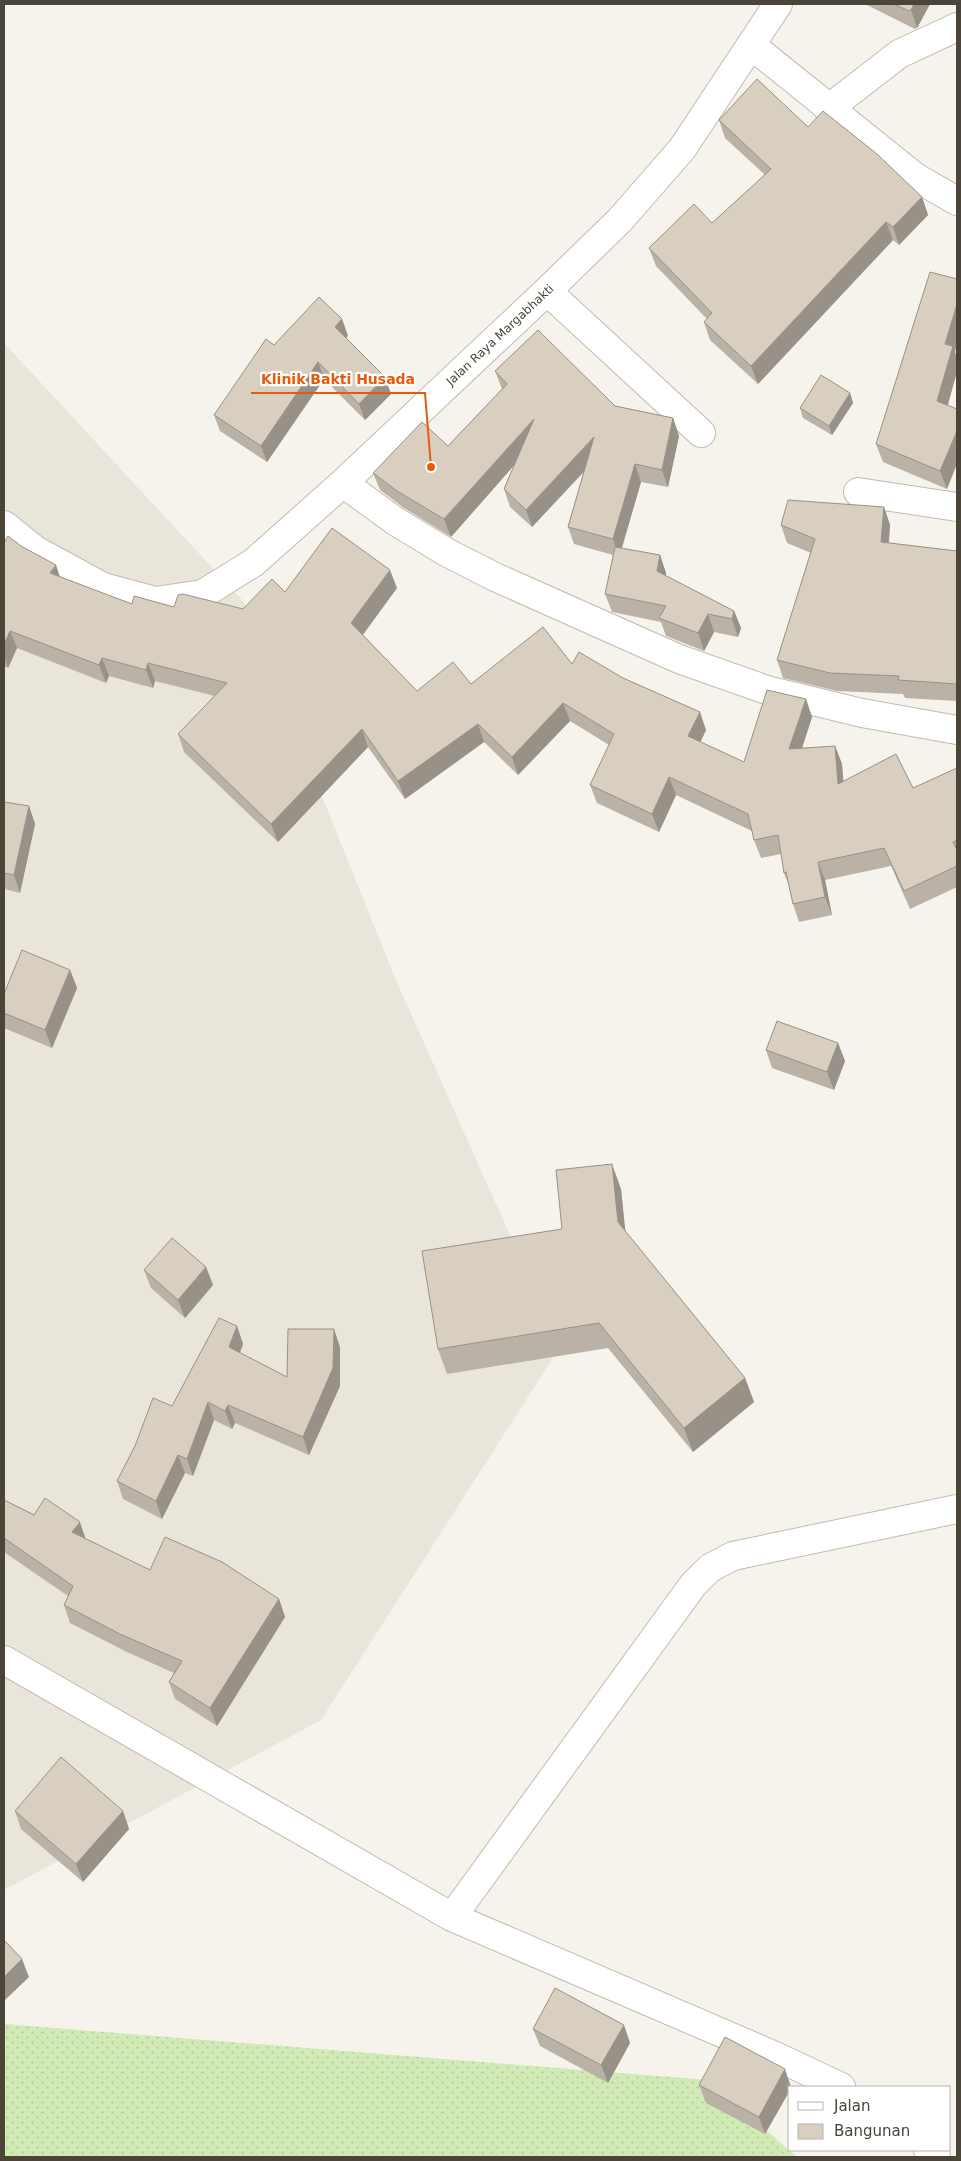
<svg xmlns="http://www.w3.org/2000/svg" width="961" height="2161" font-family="'DejaVu Sans',sans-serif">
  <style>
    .residential { fill: #eae5da }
    .grass { fill: url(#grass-dots) }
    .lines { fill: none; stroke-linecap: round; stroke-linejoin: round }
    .street-casing { stroke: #c2bbae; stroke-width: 30 }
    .street { stroke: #fff; stroke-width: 28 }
    .wall { fill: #bab2a6 }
    .shaded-wall { fill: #979187 }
    .building { fill: #d8cfc1; stroke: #979187 }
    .labels { text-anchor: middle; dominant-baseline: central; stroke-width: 4.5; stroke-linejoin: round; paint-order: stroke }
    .street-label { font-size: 12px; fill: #4b4439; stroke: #fff }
    .leader { fill: none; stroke: #e8590c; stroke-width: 2 }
    .callout-dot { fill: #e8590c; stroke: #fff; stroke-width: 2 }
    .callout-label { font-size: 14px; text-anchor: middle; font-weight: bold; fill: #e8590c; stroke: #fff; stroke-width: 4.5; stroke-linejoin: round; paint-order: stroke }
  </style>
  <defs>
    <pattern id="grass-dots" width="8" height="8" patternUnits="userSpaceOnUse" patternTransform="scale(1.25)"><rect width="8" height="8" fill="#d2eab5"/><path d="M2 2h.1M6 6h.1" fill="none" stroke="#b6ca9c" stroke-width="1.8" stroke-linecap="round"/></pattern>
  </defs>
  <rect width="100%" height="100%" fill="#f6f3ec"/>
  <path class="residential" d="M4,343L244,602L395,978L560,1347L321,1720L4,1890Z"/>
  <path class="grass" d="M4,2024L709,2080L797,2157H4Z"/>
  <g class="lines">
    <g class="street-casing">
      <g id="street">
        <path d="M751,45L915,177L957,201"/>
        <path d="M828,109L899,54L957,27"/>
        <path d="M547,291L701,433"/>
        <path d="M343,483L395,521L446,552L495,577L679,659L767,690L862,713L957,730"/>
        <path d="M858,492L957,507"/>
        <path d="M4,525L35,550L103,587L155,601L203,594L253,563L343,483L547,291L620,220L682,149L778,4"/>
        <path d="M4,1660L452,1917L773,2055L841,2087"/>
        <path d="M452,1917L693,1585L710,1568L733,1556L957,1509"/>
        <path d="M928,2150L936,2157"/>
      </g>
    </g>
    <use href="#street" class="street"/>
  </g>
  <g class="wall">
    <path d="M865,4H930L917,28L915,29Z"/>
    <path d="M719,120L808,127L922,197L928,215L899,245L893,240L758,384L710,340L704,322L707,319L656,266L649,248L712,223L765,175L725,138Z"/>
    <path d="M342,319L348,336L346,338L391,394L365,420L324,379L267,462L220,431L214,415L274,345Z"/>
    <path d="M955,352L948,405L947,489L883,462L876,444Z"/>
    <path d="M495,371L615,406L673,418L679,436L668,487L641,482L622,548L660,555L666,573V576L734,611L741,628L738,637L714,632L704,651L666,636L661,622L612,612L605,594L613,555L574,544L568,527L584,472L532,527L510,507L504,489L514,465L451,537L404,508L380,490L373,473L448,446L502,389Z"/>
    <path d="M850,393L853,403L832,435L803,418L800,408Z"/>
    <path d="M884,507L890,525L889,543L957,551V701L905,698L903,694L837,691L783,678L777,660L811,553L787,543L781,525Z"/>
    <path d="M4,543L60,577L132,604L174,607L243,609L285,592L397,588L363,635L417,691L471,684L572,664L706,730L700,742L744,762L806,699L812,717L802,748L835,746L842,764L843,781L913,788L957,768V887L910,909L891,866L825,880L832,915L799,922L793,904L789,886L784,873L781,854L761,858L754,840L752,831L676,795L659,832L597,803L590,785L609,745L570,721L518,775L484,742L405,799L368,747L278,842L184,752L178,734L215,696L155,681L153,688L109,676L106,683L17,648L8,668L4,666Z"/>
    <path d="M4,802L29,806L35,824L20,893L4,889Z"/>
    <path d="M70,970L77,988L52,1048L4,1028V994Z"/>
    <path d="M838,1043L845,1061L834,1090L772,1068L766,1050Z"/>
    <path d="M621,1189L625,1231L745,1378L754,1402L693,1452L608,1348L447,1374L438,1349L562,1229Z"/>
    <path d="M206,1267L213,1285L185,1318L151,1288L144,1270Z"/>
    <path d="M237,1326L243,1344L240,1353L287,1377L340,1347V1386L309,1455L235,1423L232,1429L214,1420L193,1476L185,1473L162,1519L123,1499L117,1481L135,1446L172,1406Z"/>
    <path d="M4,1500L150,1570L279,1599L285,1617L217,1726L175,1699L169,1682L174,1673L127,1652L70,1623L64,1605L68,1596L4,1552Z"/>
    <path d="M15,1811H123L129,1829L83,1882L21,1829Z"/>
    <path d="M533,2029L630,2043L608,2083L540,2046Z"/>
    <path d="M699,2085L791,2087H790V2090L765,2134L706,2103Z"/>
  </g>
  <g class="shaded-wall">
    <path d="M914,4H930L917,28L911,10Z"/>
    <path d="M922,197L928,215L899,245L893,227Z"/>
    <path d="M886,222L893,240L758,384L751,366Z"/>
    <path d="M957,304V344L955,352L957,358V372L944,419L937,401L945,344Z"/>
    <path d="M342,319L348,336L341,343L335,327Z"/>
    <path d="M318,362L324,379L267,462L261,446Z"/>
    <path d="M385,377L391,394L365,420L359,404Z"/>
    <path d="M850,393L853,403L832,435L829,426Z"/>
    <path d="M673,418L679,436L668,487L662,470Z"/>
    <path d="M534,419L540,436L451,537L444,519Z"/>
    <path d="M957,431V464L947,489L940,471Z"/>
    <path d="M594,437L600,454L532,527L526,510Z"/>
    <path d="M635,464L641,482L619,557L613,539Z"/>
    <path d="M884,507L890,525L887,560L881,542Z"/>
    <path d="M660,555L666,573L663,589L657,571Z"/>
    <path d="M56,565L62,583L50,573Z"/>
    <path d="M390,570L397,588L358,641L351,623Z"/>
    <path d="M734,611L741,628L738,637L732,619Z"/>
    <path d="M708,614L714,632L704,651L698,633Z"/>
    <path d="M10,631L17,648L8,668L4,656V645Z"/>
    <path d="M102,658L109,676L106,683L99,665Z"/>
    <path d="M148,663L155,681L153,688L146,670Z"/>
    <path d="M806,699L812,717L796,767L789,749Z"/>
    <path d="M563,703L570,721L518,775L512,757Z"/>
    <path d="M700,712L706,730L695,754L688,736Z"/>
    <path d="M478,724L484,742L405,799L398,781Z"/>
    <path d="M362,729L368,747L278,842L271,824Z"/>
    <path d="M835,746L842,764L845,802L838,784Z"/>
    <path d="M669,777L676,795L659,832L652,814Z"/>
    <path d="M29,806L35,824L20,893L14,875Z"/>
    <path d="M818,862L825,880L832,915L825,897Z"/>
    <path d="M70,970L77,988L52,1048L45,1030Z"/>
    <path d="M838,1043L845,1061L834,1090L827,1072Z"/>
    <path d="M612,1164L621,1189L627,1247L618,1222Z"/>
    <path d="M206,1267L213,1285L185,1318L178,1300Z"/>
    <path d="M237,1326L243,1344L235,1365L229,1347Z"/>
    <path d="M334,1329L340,1347V1386L309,1455L303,1437Z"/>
    <path d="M745,1378L754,1402L693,1452L684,1428Z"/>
    <path d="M208,1402L214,1420L193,1476L187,1459Z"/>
    <path d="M228,1405L235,1423L232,1429L225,1411Z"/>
    <path d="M178,1455L185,1473L162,1519L156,1501Z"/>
    <path d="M80,1522L86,1540L72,1532Z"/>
    <path d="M279,1599L285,1617L217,1726L210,1708Z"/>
    <path d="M123,1811L129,1829L83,1882L76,1864Z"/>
    <path d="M22,1959L29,1977L4,2001V1977Z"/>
    <path d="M624,2025L630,2043L608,2083L601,2065Z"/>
    <path d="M785,2069L791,2087H790V2090L765,2134L759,2117Z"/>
  </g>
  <g class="building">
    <path d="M894,4H914L911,10L909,11Z"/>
    <path d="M757,79L808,127L823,111L877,154L922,197L893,227L886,222L751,366L704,322L712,313L649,248L694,204L712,223L771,169L719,120Z"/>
    <path d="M930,272L957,279V304L945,344L953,346L937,401L957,409V431L940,471L876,444Z"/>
    <path d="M319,297L342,319L335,327L385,377L359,404L318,362L261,446L214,415L266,339L274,345Z"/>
    <path d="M538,330L615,406L673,418L662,470L635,464L613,539L568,527L594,437L526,510L504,489L534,419L444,519L397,491L373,473L422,422L448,446L507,384L495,371Z"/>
    <path d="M821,375L850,393L829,426L800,408Z"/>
    <path d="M788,500L884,507L881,542L957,551V684L898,680L899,676L830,673L777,660L815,539L781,525Z"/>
    <path d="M332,528L390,570L351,623L417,691L453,662L471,684L543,627L572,664L579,652L623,678L700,712L688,736L744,762L767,690L806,699L789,749L835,746L838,784L896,754L913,788L957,768V840L953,842L957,850V866L904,891L884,848L818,862L825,897L793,904L786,872L784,873L778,835L754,840L748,814L669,777L652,814L590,785L614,734L563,703L512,757L478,724L398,781L362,729L271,824L178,734L227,683L148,663L146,670L102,658L99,665L10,631L4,645V543L8,536L21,546L56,565L50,573L132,604L134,596L174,607L178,595L183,594L243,609L272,579L285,592Z"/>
    <path d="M615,547L660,555L657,571L734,611L732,619L708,614L698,633L659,618L666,606L605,594Z"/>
    <path d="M4,802L29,806L14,875L4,873Z"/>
    <path d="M22,950L70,970L45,1030L4,1013V994Z"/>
    <path d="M777,1021L838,1043L827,1072L766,1050Z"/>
    <path d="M612,1164L618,1222L745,1378L684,1428L599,1323L438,1349L422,1251L562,1229L556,1170Z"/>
    <path d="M172,1238L206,1267L178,1300L144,1270Z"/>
    <path d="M219,1318L237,1326L229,1347L287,1377L288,1329H334L333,1368L303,1437L228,1405L225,1411L208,1402L187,1459L178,1455L156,1501L117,1481L135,1446L153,1398L172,1406Z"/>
    <path d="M45,1498L80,1522L72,1532L150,1570L165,1537L222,1562L279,1599L210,1708L169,1682L182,1661L120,1634L64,1605L73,1586L4,1538V1500L34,1515Z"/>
    <path d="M61,1757L123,1811L76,1864L15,1811Z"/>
    <path d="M4,1940L22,1959L4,1977Z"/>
    <path d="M555,1988L624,2025L601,2065L533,2029Z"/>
    <path d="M725,2037L785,2069L759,2117L699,2085Z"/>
  </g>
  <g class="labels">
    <g class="street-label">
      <text transform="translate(500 335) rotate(-43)">Jalan Raya Margabhakti</text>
    </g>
  </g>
  <path class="leader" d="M431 467L425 393H251"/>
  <circle class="callout-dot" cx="431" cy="467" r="5"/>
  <g class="callout-label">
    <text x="338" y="384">Klinik Bakti Husada</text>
  </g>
  <rect width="961" height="2161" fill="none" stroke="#4b4439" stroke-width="10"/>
  <rect x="788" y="2086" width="162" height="65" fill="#ffffff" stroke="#b7b4b0"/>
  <rect x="798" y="2102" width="25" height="8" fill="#ffffff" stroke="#b7b4b0"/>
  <text x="834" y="2111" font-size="15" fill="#4b4439">Jalan</text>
  <rect x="798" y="2124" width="25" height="15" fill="#d8cfc1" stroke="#b7b4b0"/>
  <text x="834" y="2136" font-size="15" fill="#4b4439">Bangunan</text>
</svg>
